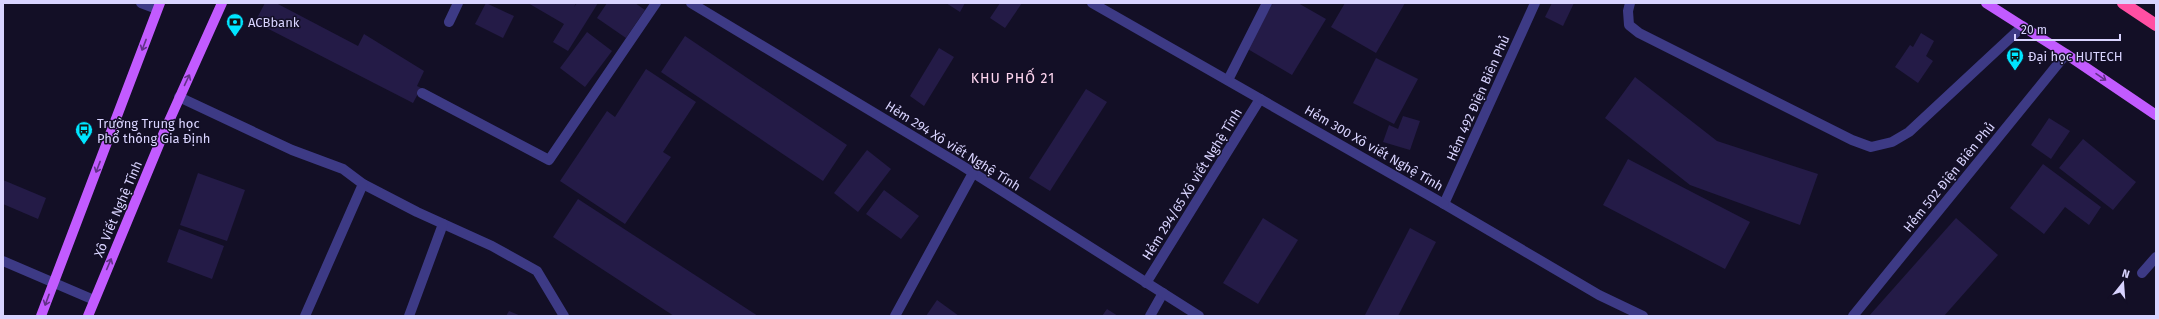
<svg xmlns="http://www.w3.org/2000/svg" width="2159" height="319" font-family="'Fira Sans',sans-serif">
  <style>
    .building { fill: #241b47 }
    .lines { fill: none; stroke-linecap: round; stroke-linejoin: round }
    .lane { stroke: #3d3a85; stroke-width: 10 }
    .street { stroke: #3d3a85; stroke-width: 10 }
    .primary { stroke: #c25bff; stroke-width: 10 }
    .highway { stroke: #ff4fa3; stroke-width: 12 }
    .oneway { stroke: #623188 }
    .labels { text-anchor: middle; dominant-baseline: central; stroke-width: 3; stroke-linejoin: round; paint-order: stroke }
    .poi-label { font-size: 13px; fill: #d9d4ff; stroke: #130f26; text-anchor: start }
    .street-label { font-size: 13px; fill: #d9d4ff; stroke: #130f26 }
    .neighbourhood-label { font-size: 14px; letter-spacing: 1px; fill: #ffd6f0; stroke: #130f26 }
  </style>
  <rect width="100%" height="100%" fill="#130f26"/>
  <g class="building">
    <path d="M265,3H276L358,46L364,34L424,71L417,86L421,88L413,103L255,22Z"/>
    <path d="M486,3L514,16L503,38L475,24Z"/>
    <path d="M528,3H576L574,7L577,3H598L568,51L553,42L564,24Z"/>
    <path d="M607,3H635L645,10L626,38L597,18Z"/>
    <path d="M946,3H965L960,12Z"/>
    <path d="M1000,3H1022L1005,28L990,18Z"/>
    <path d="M1273,3H1298L1326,19L1292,75L1246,48Z"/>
    <path d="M1345,3H1405L1376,53L1331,27Z"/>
    <path d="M1552,3H1574L1563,26L1545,17Z"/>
    <path d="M587,32L612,51L585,87L560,68Z"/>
    <path d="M1921,33L1934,41L1926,56L1933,61L1918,83L1895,67L1910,45L1913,47Z"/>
    <path d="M685,36L847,145L823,181L661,72Z"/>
    <path d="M939,48L954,57L924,106L910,96Z"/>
    <path d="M1376,58L1418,79L1394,124L1353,103Z"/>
    <path d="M646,69L696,102L663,152L671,157L625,224L560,181L607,111L615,117Z"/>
    <path d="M1635,77L1717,141L1818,174L1800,225L1690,185L1605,118Z"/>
    <path d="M1086,89L1107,102L1050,191L1029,178Z"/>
    <path d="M1403,116L1420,121L1410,150L1383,142L1389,125L1398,129Z"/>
    <path d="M2049,118L2070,131L2051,159L2031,145Z"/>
    <path d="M2083,139L2136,182L2113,210L2059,168Z"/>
    <path d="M867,150L891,169L858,212L834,193Z"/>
    <path d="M1628,159L1750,222L1725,269L1603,205Z"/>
    <path d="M2043,164L2101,207L2089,225L2065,207L2044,234L2010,208Z"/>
    <path d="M198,173L245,190L227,241L180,225Z"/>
    <path d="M3,180L46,198L38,219L3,204Z"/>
    <path d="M884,190L919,216L901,239L866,214Z"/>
    <path d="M578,199L758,316H674L553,237Z"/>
    <path d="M1263,218L1298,240L1258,304L1223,283Z"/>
    <path d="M1956,218L1998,255L1944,316H1869Z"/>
    <path d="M1410,228L1436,242L1398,316H1367L1365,315Z"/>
    <path d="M179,229L224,246L212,279L167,262Z"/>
    <path d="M937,300L959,316H926Z"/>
    <path d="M1107,309L1118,316H1102Z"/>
    <path d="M509,311L521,316H506Z"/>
  </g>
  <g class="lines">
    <g class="lane">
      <path d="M1535,3L1444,204L1599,295L1643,316"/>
      <path d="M1630,3L1628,11L1629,25L1639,33L1852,140L1871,147L1892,142L1909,132L2023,26"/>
      <path d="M449,22L458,3"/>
      <path d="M1228,80L1267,3"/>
      <path d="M422,93L549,160L656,3"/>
      <path d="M179,97L292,150L343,169L363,184L417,212L492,246L537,271L564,316"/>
      <path d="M2142,273L2156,257"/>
      <path d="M1146,283L1260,99"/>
      <path d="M305,316L363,184"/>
      <path d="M409,316L443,224"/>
      <path d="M1150,316L1163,293"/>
      <path d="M1853,316L2066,54"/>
    </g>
    <g class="street">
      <path d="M141,3L157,9"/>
      <path d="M691,3L961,165L1199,316"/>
      <path d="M1092,3L1444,204"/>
      <path d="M3,261L94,300"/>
      <path d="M895,316L973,173"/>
    </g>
    <g class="primary">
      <path d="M1986,3L2066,54L2156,115"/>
      <path d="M41,316L160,3"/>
      <path d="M88,316L165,130L222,3"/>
    </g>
    <path class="highway" d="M2123,3L2156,25"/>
  </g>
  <defs><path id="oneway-shaft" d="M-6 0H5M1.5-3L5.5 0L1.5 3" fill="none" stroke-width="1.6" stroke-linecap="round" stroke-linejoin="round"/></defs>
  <g class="oneway">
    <use href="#oneway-shaft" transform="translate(144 45) rotate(111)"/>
    <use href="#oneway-shaft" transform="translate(2101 77) rotate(34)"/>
    <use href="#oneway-shaft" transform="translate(187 80) rotate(-65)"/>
    <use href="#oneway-shaft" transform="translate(98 167) rotate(111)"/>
    <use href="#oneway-shaft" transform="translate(109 264) rotate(-67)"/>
    <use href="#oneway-shaft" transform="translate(47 300) rotate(110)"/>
  </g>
  <defs>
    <g id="bank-pin" transform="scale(0.9)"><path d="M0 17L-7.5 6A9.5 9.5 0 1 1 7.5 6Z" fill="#00e5ff" stroke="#130f26"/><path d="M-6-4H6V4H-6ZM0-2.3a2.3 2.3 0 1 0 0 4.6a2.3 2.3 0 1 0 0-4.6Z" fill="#111"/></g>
    <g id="bus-pin" transform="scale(0.9)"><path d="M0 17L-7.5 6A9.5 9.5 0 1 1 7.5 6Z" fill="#00e5ff" stroke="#130f26"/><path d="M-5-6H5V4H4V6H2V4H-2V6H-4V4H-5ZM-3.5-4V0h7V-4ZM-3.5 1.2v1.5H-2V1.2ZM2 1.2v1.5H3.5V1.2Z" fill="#111"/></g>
  </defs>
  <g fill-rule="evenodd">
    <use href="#bank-pin" x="235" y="22"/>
    <use href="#bus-pin" x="2015" y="56"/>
    <use href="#bus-pin" x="84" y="130"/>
  </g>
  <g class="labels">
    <g class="poi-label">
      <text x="248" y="22">ACBbank</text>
      <text x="2028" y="56">Đại học HUTECH</text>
      <text x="97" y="123">Trường Trung học<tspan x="97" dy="15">Phổ thông Gia Định</tspan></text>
    </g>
    <g class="street-label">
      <text transform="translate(1478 98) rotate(-66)">Hẻm 492 Điện Biên Phủ</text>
      <text transform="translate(953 146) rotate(32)">Hẻm 294 Xô viết Nghệ Tĩnh</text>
      <text transform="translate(1374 148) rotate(30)">Hẻm 300 Xô viết Nghệ Tĩnh</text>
      <text transform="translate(1949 177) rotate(-51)">Hẻm 502 Điện Biên Phủ</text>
      <text transform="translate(1192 184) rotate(-58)">Hẻm 294/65 Xô viết Nghệ Tĩnh</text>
      <text transform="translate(118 209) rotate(-67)">Xô Viết Nghệ Tĩnh</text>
    </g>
    <g class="neighbourhood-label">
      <text x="1013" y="78">KHU PHỐ 21</text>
    </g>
  </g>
  <rect width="2159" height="319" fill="none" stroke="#d9d4ff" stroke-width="8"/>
  <g transform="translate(2123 283) rotate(17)" stroke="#130f26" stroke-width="3" paint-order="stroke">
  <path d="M0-3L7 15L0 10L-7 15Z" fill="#d9d4ff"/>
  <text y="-6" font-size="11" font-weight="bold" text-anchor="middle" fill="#d9d4ff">N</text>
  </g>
  <path d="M2015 34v6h105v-6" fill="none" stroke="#d9d4ff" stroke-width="2"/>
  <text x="2021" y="34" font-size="12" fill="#d9d4ff" stroke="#130f26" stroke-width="3" paint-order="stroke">20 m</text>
</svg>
